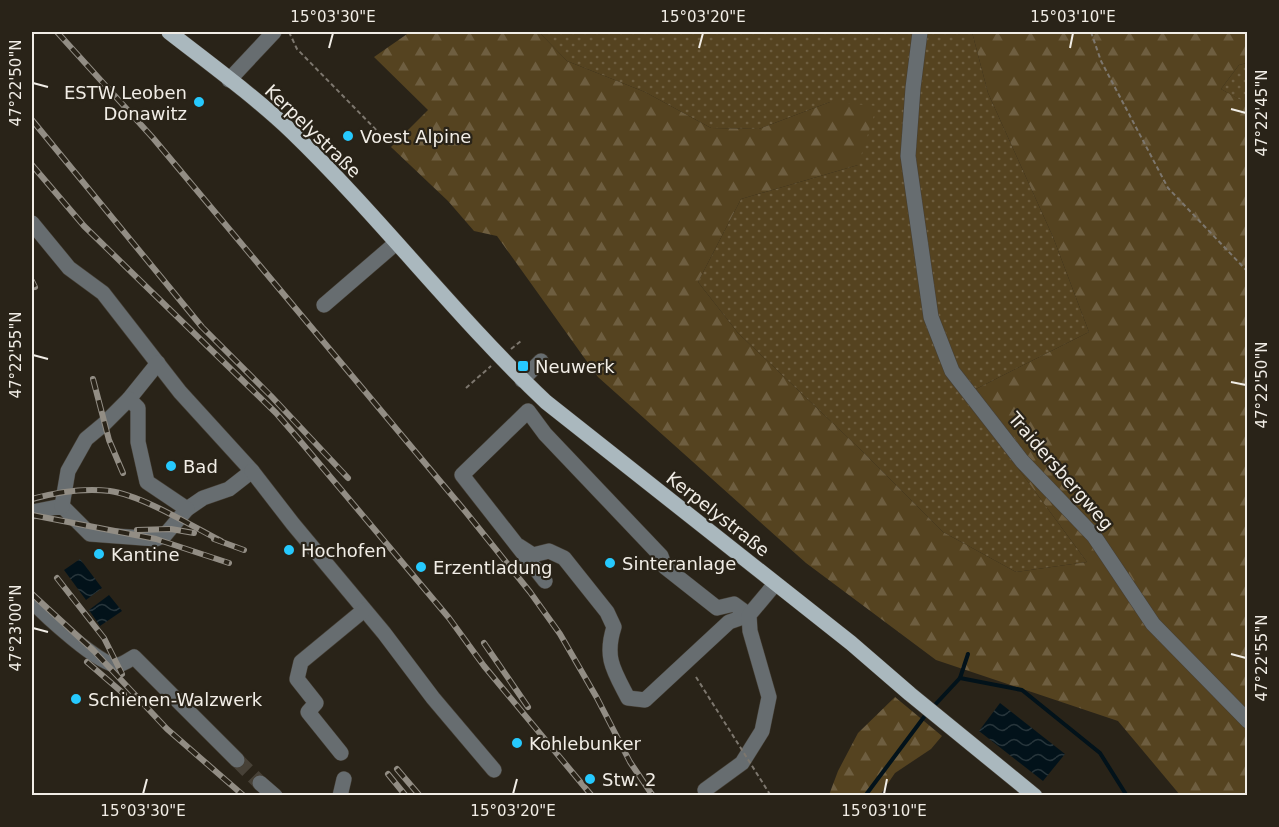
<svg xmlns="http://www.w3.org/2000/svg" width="1279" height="827" font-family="'DejaVu Sans',sans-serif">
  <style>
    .grass { fill: url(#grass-dots) }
    .forest { fill: url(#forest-firs) }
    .water { fill: url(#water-waves) }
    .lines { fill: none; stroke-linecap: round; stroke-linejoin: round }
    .stream { stroke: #02121a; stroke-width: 4 }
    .minor-tunnel { stroke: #474137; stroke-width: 15; stroke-dasharray: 15 8; stroke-linecap: butt }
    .minor-casing { stroke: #453f35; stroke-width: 16 }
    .major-casing { stroke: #453f35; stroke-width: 16 }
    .path { stroke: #7d776e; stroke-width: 2; stroke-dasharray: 4.5 3; stroke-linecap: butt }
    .minor { stroke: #676d70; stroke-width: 15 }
    .major { stroke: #aab8be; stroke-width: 15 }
    .rail-casing { stroke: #928d84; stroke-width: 6 }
    .rail { stroke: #292318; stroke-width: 4; stroke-dasharray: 11; stroke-linecap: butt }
    .path-bridge { stroke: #7d776e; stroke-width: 2; stroke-dasharray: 4.5 3; stroke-linecap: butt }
    .ticks { fill: none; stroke: #f1ede6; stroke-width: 2 }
    .poi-dot { fill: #26c9fe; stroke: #292318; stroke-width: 2 }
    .labels { text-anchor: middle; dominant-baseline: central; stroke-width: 4.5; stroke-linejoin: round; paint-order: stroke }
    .poi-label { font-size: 18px; fill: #f1ede6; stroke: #292318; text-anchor: start }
    .street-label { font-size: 18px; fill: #f1ede6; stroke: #292318 }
    .neatline { fill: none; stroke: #f1ede6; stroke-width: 2 }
    .ticks-label { font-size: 15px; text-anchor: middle; fill: #f1ede6 }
  </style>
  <defs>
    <pattern id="grass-dots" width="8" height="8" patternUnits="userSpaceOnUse" patternTransform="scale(1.5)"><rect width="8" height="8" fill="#554320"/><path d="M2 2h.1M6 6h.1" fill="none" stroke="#6e5e40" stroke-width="1.8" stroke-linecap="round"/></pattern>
    <pattern id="forest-firs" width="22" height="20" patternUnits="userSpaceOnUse" patternTransform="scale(1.5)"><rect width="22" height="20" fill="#554320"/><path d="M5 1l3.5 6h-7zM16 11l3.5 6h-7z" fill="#6e5e40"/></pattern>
    <pattern id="water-waves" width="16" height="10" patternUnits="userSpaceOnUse" patternTransform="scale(1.5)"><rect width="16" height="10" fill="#02121a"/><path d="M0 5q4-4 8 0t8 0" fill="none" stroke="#27353b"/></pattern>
  </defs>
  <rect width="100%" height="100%" fill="#292318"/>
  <g class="grass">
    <path d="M539,32H972L988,93L1053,237L1089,332L964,395L1087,562L1016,572L943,532L861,450L738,333L698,282L741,199L858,165L830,102L759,129L711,128L645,92L567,61Z"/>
    <path d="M1247,63V104L1221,89L1239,65Z"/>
  </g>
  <g class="forest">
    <path d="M410,32H539L567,61L645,92L711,128L759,129L830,102L877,106L858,165L741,199L698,282L738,333L861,450L943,532L1016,572L1087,562L964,395L1089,332L1053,237L988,93L972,32H1247V63L1239,65L1221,89L1248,104L1247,795H1180L1118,721L936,660L806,563L598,377L497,236L474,231L448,201L391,147L428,110L374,57Z"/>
    <path d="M895,697L942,736L931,749L895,773L880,795H829L838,771L858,733Z"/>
  </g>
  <g class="water">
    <path d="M80,559L102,588L86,600L64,570Z"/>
    <path d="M109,595L122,611L100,626L89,610Z"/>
    <path d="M1000,703L1065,754L1043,781L979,731Z"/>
  </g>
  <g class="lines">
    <g class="stream">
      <path d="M960,678L968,654"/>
      <path d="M932,708L960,678L1022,690L1100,753L1127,796"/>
      <path d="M865,796L927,713"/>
    </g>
    <path class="minor-tunnel" d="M237,760L260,783"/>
    <g class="minor-casing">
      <g id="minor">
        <path d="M920,32L913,88L908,156L931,317L952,371L1022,461L1094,536L1153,624L1248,721"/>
        <path d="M229,80L274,32"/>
        <path d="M32,223L69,268L103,293L180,392L252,471L229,489L203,498L187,509L165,535L156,539L90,534L62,506L32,512"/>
        <path d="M324,305L396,243"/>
        <path d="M522,380L541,361"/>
        <path d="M129,399L158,363"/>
        <path d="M252,471L293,524L384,633L433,698L494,770"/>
        <path d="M62,506L68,471L86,439L104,424L129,399L138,408V442L147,482L187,509"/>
        <path d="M519,546L533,555L549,551L564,558L607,612L614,627C604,658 614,671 628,698L645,700L729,622L749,615L734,604L717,608L665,567L661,556L545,434L528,411L462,475L545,581"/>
        <path d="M32,601C44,614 100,666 117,665C122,665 129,660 134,657L237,760"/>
        <path d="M341,753L308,712L316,703L297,679L301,662L364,610"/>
        <path d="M260,783L275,796"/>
        <path d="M705,790L742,763L762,731L769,697L750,631L749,615L775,584"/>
        <path d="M340,796L344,779"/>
      </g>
    </g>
    <g class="major-casing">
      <path id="major" d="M169,32C210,64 254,96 292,132C381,218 456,317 546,402L851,643L910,694L1035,796"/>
    </g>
    <g class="path">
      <path d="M289,32L297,49L389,143"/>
      <path d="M1091,32L1101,61L1168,188L1248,272"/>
      <path d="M511,349L521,341"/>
      <path d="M466,388L491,366"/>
    </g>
    <use href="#minor" class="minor"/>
    <use href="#major" class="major"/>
    <g class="rail-casing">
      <g id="rail">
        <path d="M57,32L153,138L465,511L530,592L560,634L597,698L630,762L653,796"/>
        <path d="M32,120L202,327L271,396L348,478"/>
        <path d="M32,165L84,226L276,413L296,436L449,618L484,666L592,796"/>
        <path d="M32,281L35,287"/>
        <path d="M93,379L109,440L123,473"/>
        <path d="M32,499C57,492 84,488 110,491C141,495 192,526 221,541"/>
        <path d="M32,515L156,539L229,563"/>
        <path d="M137,530L171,529L194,533"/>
        <path d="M214,539L244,550"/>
        <path d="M57,578L104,638L122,674"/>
        <path d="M32,594L94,651L167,729L244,796"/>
        <path d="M484,643L528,707"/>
        <path d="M87,662L124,694"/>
        <path d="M397,769L420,796"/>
        <path d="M388,774L406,796"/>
      </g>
    </g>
    <use href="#rail" class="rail"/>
    <path class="path-bridge" d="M696,677L771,796"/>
  </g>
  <path class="ticks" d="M329,48L333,33M699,48L703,33M1070,48L1073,33M33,83L48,87M1231,109L1246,113M33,355L48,359M1231,382L1246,385M33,628L48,632M1231,654L1246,658M143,794L147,779M513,794L517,779M884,794L887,779"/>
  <g class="poi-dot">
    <circle cx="199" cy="102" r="6"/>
    <circle cx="348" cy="136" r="6"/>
    <rect x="517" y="360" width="12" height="12" rx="3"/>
    <circle cx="171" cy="466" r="6"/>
    <circle cx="289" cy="550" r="6"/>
    <circle cx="99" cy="554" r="6"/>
    <circle cx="610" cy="563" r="6"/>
    <circle cx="421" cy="567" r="6"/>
    <circle cx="76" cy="699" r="6"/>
    <circle cx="517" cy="743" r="6"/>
    <circle cx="590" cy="779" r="6"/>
  </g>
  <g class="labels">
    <g class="poi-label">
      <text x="187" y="92" text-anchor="end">ESTW Leoben<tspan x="187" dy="21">Donawitz</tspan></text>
      <text x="360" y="136">Voest Alpine</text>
      <text x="535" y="366">Neuwerk</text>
      <text x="183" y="466">Bad</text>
      <text x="301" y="550">Hochofen</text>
      <text x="111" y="554">Kantine</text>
      <text x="622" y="563">Sinteranlage</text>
      <text x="433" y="567">Erzentladung</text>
      <text x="88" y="699">Schienen-Walzwerk</text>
      <text x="529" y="743">Kohlebunker</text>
      <text x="602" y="779">Stw. 2</text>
    </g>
    <g class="street-label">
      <text transform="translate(313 131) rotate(44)">Kerpelystraße</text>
      <text transform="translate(1061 471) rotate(49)">Traidersbergweg</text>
      <text transform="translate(718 514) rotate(38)">Kerpelystraße</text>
    </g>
  </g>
  <rect width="1279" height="827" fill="none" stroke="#292318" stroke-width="66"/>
  <rect x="33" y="33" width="1213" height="761" class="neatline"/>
  <g class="ticks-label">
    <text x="333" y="22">15°03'30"E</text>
    <text x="703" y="22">15°03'20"E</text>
    <text x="1073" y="22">15°03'10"E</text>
    <text transform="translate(16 83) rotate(-90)" y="5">47°22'50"N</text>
    <text transform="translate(1262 113) rotate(-90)" y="5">47°22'45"N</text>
    <text transform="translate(16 355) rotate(-90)" y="5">47°22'55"N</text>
    <text transform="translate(1262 385) rotate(-90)" y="5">47°22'50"N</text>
    <text transform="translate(16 628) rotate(-90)" y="5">47°23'00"N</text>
    <text transform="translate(1262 658) rotate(-90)" y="5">47°22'55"N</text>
    <text x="143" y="816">15°03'30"E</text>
    <text x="513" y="816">15°03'20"E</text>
    <text x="884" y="816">15°03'10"E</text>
  </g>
</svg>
